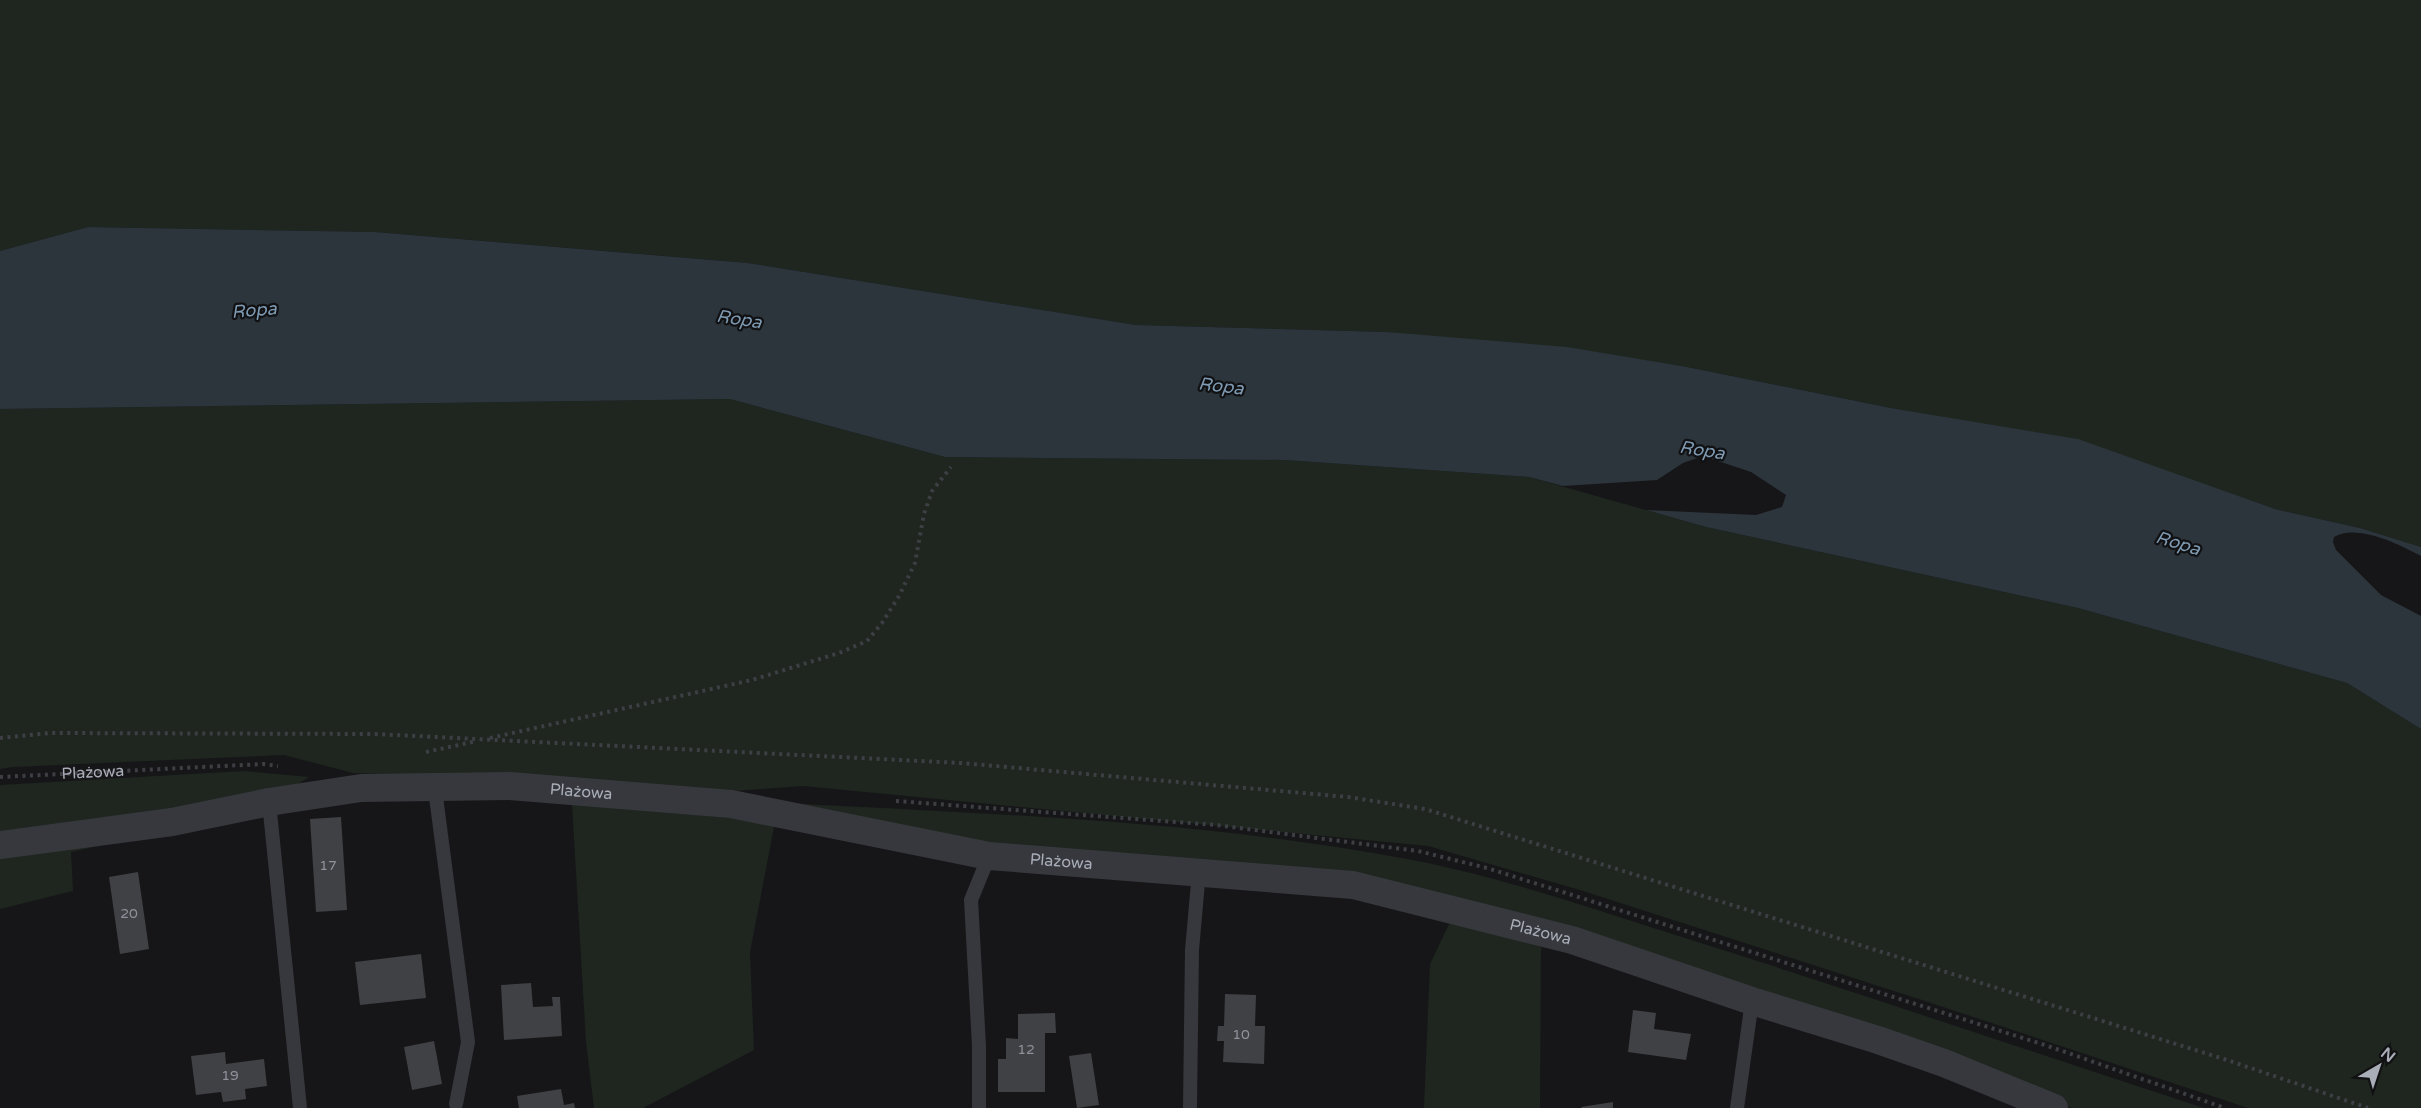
<svg xmlns="http://www.w3.org/2000/svg" width="2421" height="1108" font-family="'Varela Round',sans-serif">
  <style>
    .green { fill: #1e261f }
    .water { fill: #2c353c }
    .building { fill: #404145 }
    .lines { fill: none; stroke-linecap: round; stroke-linejoin: round }
    .path { stroke: #3d3f44; stroke-width: 4; stroke-dasharray: 3 4.5; stroke-linecap: butt }
    .service { stroke: #37383d; stroke-width: 14 }
    .minor { stroke: #37383d; stroke-width: 28 }
    .labels { text-anchor: middle; dominant-baseline: central; stroke-width: 4.5; stroke-linejoin: round; paint-order: stroke }
    .number-label { font-size: 14px; fill: #8e929b }
    .street-label { font-size: 16px; fill: #a8adb8; stroke: #111113 }
    .water-label { font-size: 18px; font-style: italic; fill: #7f9bb3; stroke: #111113 }
  </style>
  <rect width="100%" height="100%" fill="#161618"/>
  <g class="green">
    <path d="M0,0H2421V547L2360,528L2275,509L1896,409L1687,367L1387,332L1136,325L748,263L375,232L88,227L0,251Z"/>
    <path d="M730,399L945,457L1285,460L1529,477L1706,527L2078,608L2347,683L2421,729V1108H2248L1925,1001L1583,891L1428,846L803,786L721,792L510,777L353,773L284,755L12,767L0,769V409Z"/>
    <path d="M244,771L309,777L292,788L0,837V785Z"/>
    <path d="M768,802C978,814 1189,819 1396,857C1493,874 1587,907 1682,937C1856,992 2030,1051 2204,1108H2072L2005,1078L1536,923L987,845Z"/>
    <path d="M572,804L775,822L750,952L754,1050L643,1108H594L586,1042Z"/>
    <path d="M134,838L71,852L73,891L0,909V854Z"/>
    <path d="M1451,920L1541,947L1540,1108H1424L1430,964Z"/>
  </g>
  <path class="water" d="M88,227L375,232L748,263L1136,325L1387,332L1567,347L1687,367L1896,409L2078,439L2275,509L2360,528L2421,547V556C2400,545 2358,523 2334,537L2333,542L2336,550L2381,595L2421,616V729L2347,683L2078,608L1706,527L1646,510L1756,515L1782,507L1786,495L1751,472L1703,456L1683,463L1657,480L1563,486L1529,477L1285,460L945,457L730,399L0,409V251Z"/>
  <g class="building">
    <path d="M341,817L347,910L316,912L310,819Z"/>
    <path d="M138,872L149,949L120,954L109,877Z"/>
    <path d="M421,954L426,998L360,1005L355,962Z"/>
    <path d="M531,983L533,1007L553,1006L552,997H560L562,1036L504,1040L501,985Z"/>
    <path d="M1225,994L1256,995L1255,1026H1265L1264,1064L1223,1062L1224,1041H1217L1218,1026H1224Z"/>
    <path d="M1633,1010L1656,1013L1654,1029L1691,1034L1686,1060L1628,1052Z"/>
    <path d="M1055,1013L1056,1033H1045V1092H998V1059H1006V1038L1018,1039V1014Z"/>
    <path d="M434,1041L442,1084L412,1090L404,1047Z"/>
    <path d="M225,1052L226,1064L264,1059L267,1086L245,1089L246,1099L223,1102L221,1092L196,1095L191,1056Z"/>
    <path d="M1091,1053L1099,1105L1077,1108L1069,1056Z"/>
    <path d="M561,1089L564,1105L574,1103L575,1108H519L517,1096Z"/>
    <path d="M1613,1102V1108H1582L1581,1107Z"/>
  </g>
  <g class="lines">
    <g class="path">
      <path d="M0,738L51,733L375,734L961,763L1348,797L1425,809L2224,1059L2368,1108"/>
      <path d="M490,738L752,680L839,653L867,641L882,623L899,596L915,563L924,514L932,491L951,467"/>
      <path d="M426,752L477,741"/>
      <path id="s1" d="M0,777L263,764L278,766"/>
      <path d="M896,801L1216,825L1418,851L1487,868L2048,1046L2225,1108"/>
    </g>
    <g class="service">
      <path d="M435,789L468,1042L456,1104"/>
      <path d="M269,802L300,1108"/>
      <path d="M979,1108V1046L971,900L989,856"/>
      <path d="M1190,1108L1192,950L1199,871"/>
      <path d="M1737,1108L1752,1001"/>
    </g>
    <path class="minor" id="s2" d="M0,845L172,822L269,802L361,788L510,786L731,804L989,856L1353,885L1572,940L1752,1001L1878,1040L1944,1063L2054,1108"/>
  </g>
  <g class="labels">
    <g class="number-label">
      <text x="328" y="865">17</text>
      <text x="129" y="913">20</text>
      <text x="1241" y="1034">10</text>
      <text x="1026" y="1049">12</text>
      <text x="230" y="1075">19</text>
    </g>
    <g class="street-label">
      <text stroke="none"><textPath href="#s1" startOffset="93">Plażowa</textPath></text>
      <text stroke="none"><textPath href="#s2" startOffset="586">Plażowa</textPath></text>
      <text stroke="none"><textPath href="#s2" startOffset="1072">Plażowa</textPath></text>
      <text stroke="none"><textPath href="#s2" startOffset="1558">Plażowa</textPath></text>
    </g>
    <g class="water-label">
      <text transform="translate(254 310) rotate(-5)">Ropa</text>
      <text transform="translate(739 319) rotate(9)">Ropa</text>
      <text transform="translate(1221 386) rotate(7)">Ropa</text>
      <text transform="translate(1702 450) rotate(9)">Ropa</text>
      <text transform="translate(2178 543) rotate(17)">Ropa</text>
    </g>
  </g>
  <g transform="translate(2379 1066) rotate(39)" stroke="#111113" stroke-width="4.5" paint-order="stroke">
  <path d="M0-4.5L10 22L0 15L-10 22Z" fill="#a8adb8"/>
  <text y="-9" font-size="16" font-weight="bold" text-anchor="middle" fill="#a8adb8">N</text>
  </g>
</svg>
